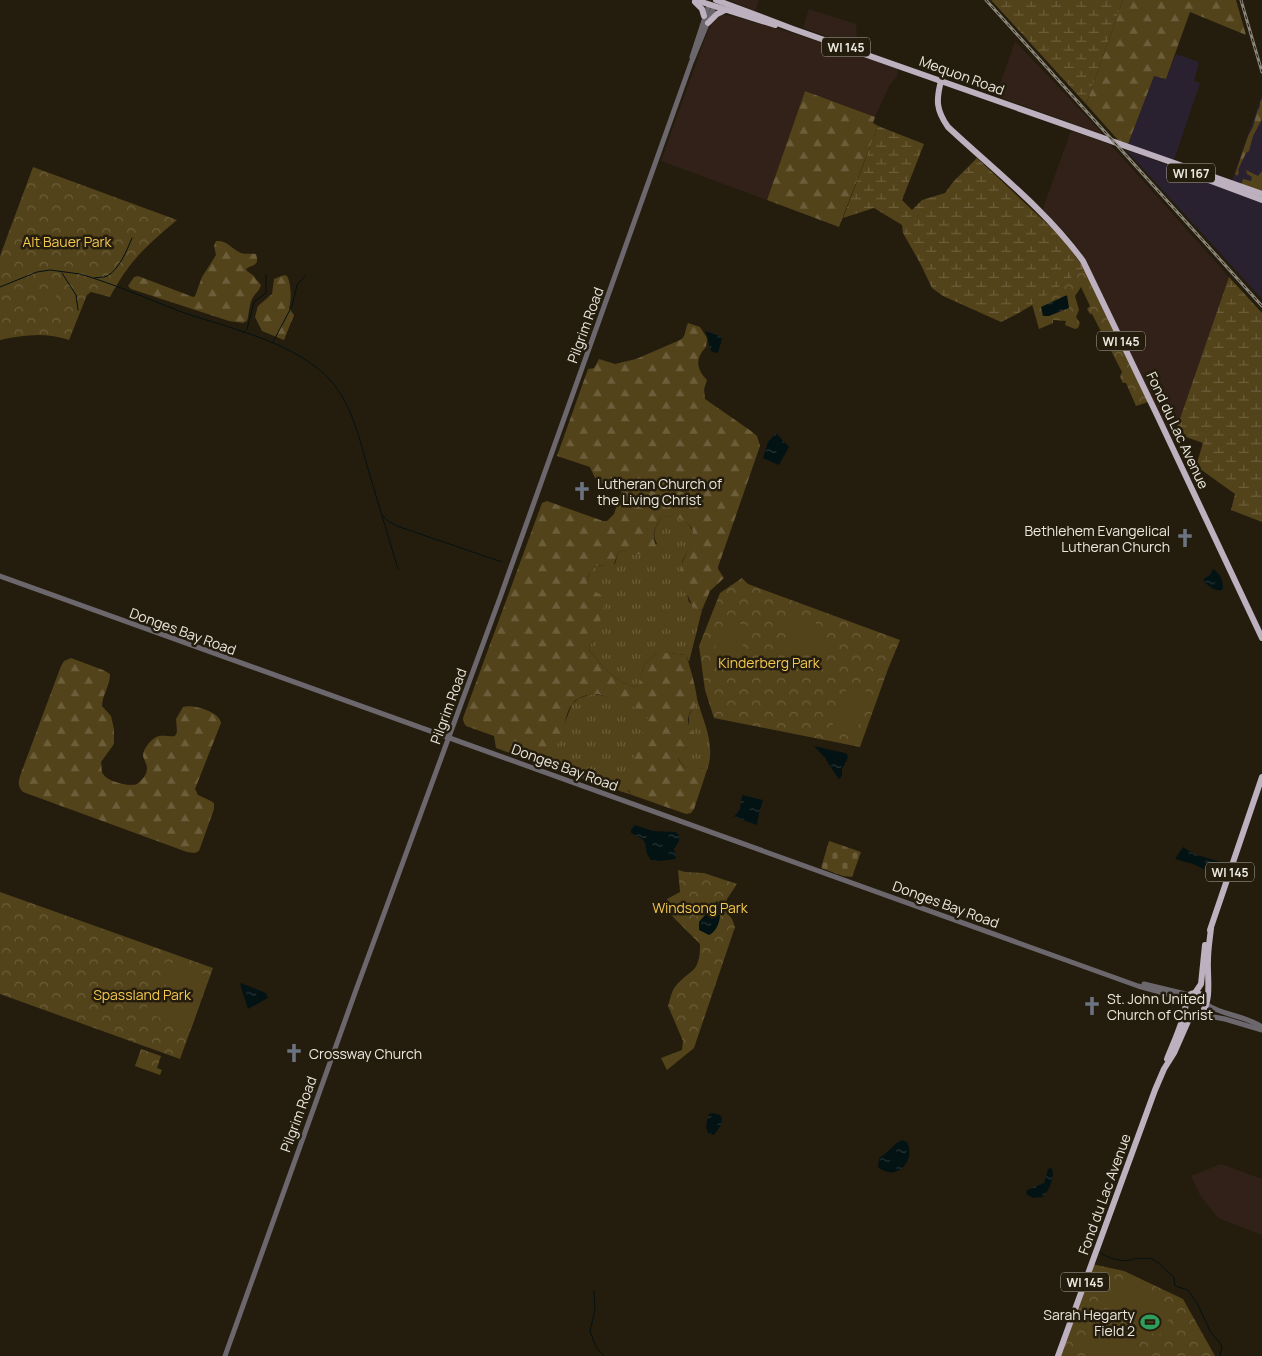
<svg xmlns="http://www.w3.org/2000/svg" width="1262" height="1356" font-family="Manrope,sans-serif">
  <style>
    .commercial { fill: #312118 }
    .industrial { fill: #2a2130 }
    .grass { fill: url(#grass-tufts) }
    .forest { fill: url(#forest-firs) }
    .wetland { fill: url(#wetland-marsh) }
    .cemetery { fill: url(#cemetery-stones) }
    .park { fill: url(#park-crowns) }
    .pitch { fill: #53431a }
    .water { fill: url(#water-ripples) }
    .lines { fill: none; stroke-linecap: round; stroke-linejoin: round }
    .stream { stroke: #031213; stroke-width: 1 }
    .minor { stroke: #6c676d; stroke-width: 5 }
    .major { stroke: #bdb0bf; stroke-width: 6 }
    .rail-casing { stroke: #8a8579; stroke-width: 3 }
    .rail { stroke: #241d0e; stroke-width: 1; stroke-dasharray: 4; stroke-linecap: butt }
    .labels { text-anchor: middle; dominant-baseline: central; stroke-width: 5; stroke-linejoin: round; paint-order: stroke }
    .shield { fill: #241d0e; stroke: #b0aba0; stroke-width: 1 }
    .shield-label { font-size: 12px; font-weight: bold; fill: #ece8de }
    .street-label { font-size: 14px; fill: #ece8de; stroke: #241d0e }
    .park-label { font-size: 14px; fill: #f4c84f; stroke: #241d0e }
    .poi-label { font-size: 14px; fill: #ece8de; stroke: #241d0e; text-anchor: start }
  </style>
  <defs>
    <pattern id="grass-tufts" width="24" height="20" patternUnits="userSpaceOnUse" patternTransform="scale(1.25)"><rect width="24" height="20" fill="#53431a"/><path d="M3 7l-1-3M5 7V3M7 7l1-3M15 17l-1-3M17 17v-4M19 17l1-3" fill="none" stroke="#6c5e3b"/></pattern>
    <pattern id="forest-firs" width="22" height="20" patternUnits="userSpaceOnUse" patternTransform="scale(1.25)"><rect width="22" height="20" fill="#53431a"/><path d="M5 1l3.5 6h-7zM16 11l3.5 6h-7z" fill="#6c5e3b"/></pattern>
    <pattern id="wetland-marsh" width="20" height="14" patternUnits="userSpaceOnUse" patternTransform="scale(1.25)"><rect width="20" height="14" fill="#53431a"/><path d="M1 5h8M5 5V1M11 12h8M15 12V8" fill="none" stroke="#6c5e3b"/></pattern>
    <pattern id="cemetery-stones" width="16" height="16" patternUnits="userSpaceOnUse" patternTransform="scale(1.25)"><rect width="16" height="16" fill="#53431a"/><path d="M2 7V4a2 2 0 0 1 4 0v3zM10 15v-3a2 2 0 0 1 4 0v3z" fill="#6c5e3b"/></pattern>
    <pattern id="park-crowns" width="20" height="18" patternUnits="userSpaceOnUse" patternTransform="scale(1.25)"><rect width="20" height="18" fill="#53431a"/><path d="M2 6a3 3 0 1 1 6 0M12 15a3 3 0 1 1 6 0" fill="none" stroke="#6c5e3b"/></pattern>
    <pattern id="water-ripples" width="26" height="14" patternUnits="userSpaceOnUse" patternTransform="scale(1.25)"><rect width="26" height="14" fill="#031213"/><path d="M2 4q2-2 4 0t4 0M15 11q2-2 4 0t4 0" fill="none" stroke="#283435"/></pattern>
  </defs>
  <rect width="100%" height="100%" fill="#241d0e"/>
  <g class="commercial">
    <path d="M729,0H759L755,12Z"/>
    <path d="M809,9L856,24L858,47L803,28Z"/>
    <path d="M720,14L732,16L796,34L898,69L897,77L890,84L875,117L805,91L767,200L661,161L707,33L713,22Z"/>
    <path d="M1015,41L1103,134L996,96Z"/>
    <path d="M1071,131L1110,144L1229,277L1172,442L1087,263L1072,240L1042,211Z"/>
    <path d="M1221,1164L1262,1179V1235L1218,1218L1200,1195L1191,1176Z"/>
  </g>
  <g class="industrial">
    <path d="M1176,54L1199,62L1194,81L1200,83L1174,160L1128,144L1154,76L1166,79Z"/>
    <path d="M1262,95V192L1232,181Z"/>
    <path d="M1126,150L1262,199V299Z"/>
  </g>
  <g class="grass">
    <path d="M1246,170L1258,176L1262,171V192L1241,185L1243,179L1251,181L1252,177L1247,174Z"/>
    <path d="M671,516C684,518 697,527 692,542C690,549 683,557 682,563C681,572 687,593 689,602L700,610H702L689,662L686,655L669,653H657L644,665L640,682L635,687C614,682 602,665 589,650L602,613L601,595C598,593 593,592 590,589C585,584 589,570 595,567C599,564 609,566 615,564L618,553L623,550C637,559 645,552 657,544C651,533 656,526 662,517Z"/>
    <path d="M593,694C605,695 637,706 648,713V718L628,791L632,795L545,766H548L572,704L579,698Z"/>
    <path d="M697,699C704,724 717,747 706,773L703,768C692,771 682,769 678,757L687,747L689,730V716Z"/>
  </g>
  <g class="forest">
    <path d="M1123,0H1236L1246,35L1190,12L1166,79L1154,76L1128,144L1118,140L1086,104Z"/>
    <path d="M805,91L875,117L873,123L878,126L839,227L767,200Z"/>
    <path d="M1262,99V119L1253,136L1249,151L1246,153L1238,170L1239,173L1237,176L1235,174L1248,136L1253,127L1257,112L1260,106V102Z"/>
    <path d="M216,241C227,240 231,248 239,252C244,255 250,253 256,254C260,267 252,264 246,269L247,271L254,276L255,278L261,285C259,292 255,293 252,299C249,305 249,315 247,321L243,323L229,321L131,289L128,286L134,277L138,276L193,297L195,296L202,277L216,255L214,246Z"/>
    <path d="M284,275L287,276C291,283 292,300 289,308L294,315L284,340L262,331L255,317L258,306L272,294L274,279Z"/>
    <path d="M688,323L700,327L707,338L706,347C695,358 696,369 707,380L704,389L705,399L751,431L757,436L760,446L718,567V569L724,578L710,591L702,610C691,609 692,602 687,595C685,592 682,591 680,589C680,580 679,572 682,564C686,551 695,543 692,528C683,518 675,515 662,517C658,523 653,529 654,536C654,546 660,545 652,555L630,554L623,550L618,553L613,567C609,566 605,565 601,565C592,565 586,577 588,585C591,594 604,591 604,601C604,617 594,635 589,650C602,665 614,682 635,687L640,682L644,665L657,653H669L686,655C689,662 698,695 697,701C696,706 693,708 691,711C684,721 691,732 698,739L694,746L687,747L678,758C682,769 692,770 703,768L706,773L694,809L691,813L686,814L632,795C626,788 626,784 627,775L648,718L647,713L642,710L598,694C590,694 578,696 573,703C566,711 565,724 562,733C557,744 553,756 548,767L496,748L494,736L466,726L464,723L463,718L542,503L547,501L603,521H607L614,514L622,490L618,486L606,481L601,484L595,478L590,467L557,456L588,369L594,368L599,359L615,364L636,359L680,340C686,337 685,329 688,323Z"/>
    <path d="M71,658L103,670L110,674C110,686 102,695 102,706L111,716L114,729V744L101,762C102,766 101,771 103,774C108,782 129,787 137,784C142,780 147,775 147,768C147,764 144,760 143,756C143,748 152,738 159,736C165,735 170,737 175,736L177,732L176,719L183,707C193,704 220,712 221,723L195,789L198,795L209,800L214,803V809L199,851L195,853L187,852L23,792C18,787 18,783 20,776L61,666L64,661Z"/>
  </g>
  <g class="wetland">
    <path d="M991,0H1123L1086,104Z"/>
    <path d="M878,126L924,144L902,200L912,210L922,200L945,193L953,182L977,158L1061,237L1084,268C1059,288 1031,308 1001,322L943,296L932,288L920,263L903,233L902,225L874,208L843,218Z"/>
    <path d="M1229,277L1262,313V522L1231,510L1235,494L1196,466L1203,443L1175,433Z"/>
  </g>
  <path class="cemetery" d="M829,841L861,852L852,877L843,876L821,868Z"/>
  <g class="park">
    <path d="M33,167L177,220C146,246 129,261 110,297L91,292L87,295L69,340C46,332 23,335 0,340V256Z"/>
    <path d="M1084,268L1148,402L1136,406L1126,383H1123L1120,377L1122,372L1092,314H1090L1087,309L1090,306L1081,287L1075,296L1079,310L1076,317L1080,323L1078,328L1075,329L1065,325L1066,321L1053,320V323L1039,329L1032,304L1052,292Z"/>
    <path d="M742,578L748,584L900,640L888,669L860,747L714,718L705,690L699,646L720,593Z"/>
    <path d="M678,870L685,872L704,873L737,884L727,899L725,910L732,919L735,927L694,1048L667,1070L661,1058L682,1050L683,1041L668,1006C670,1000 671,992 675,987C691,967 700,975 700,944L673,917L667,899L680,892Z"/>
    <path d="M0,892L213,968L180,1059L0,994Z"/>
    <path d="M141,1049L161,1056L157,1068L162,1070L160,1075L135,1066Z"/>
    <path d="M1092,1264L1124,1271L1183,1299L1215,1356H1058Z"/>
  </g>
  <g class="pitch">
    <path d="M55,288C58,300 53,307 41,308L38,291Z"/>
    <path d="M791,616C814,618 825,625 827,650L794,655L791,654L785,617Z"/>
    <path d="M726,619L749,627L734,671L710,662Z"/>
    <path d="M848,685L870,693L854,737L831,729Z"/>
    <path d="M166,961L207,975L199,997L158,982Z"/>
    <path d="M154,987L200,1004L191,1029L145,1012Z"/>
    <path d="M1127,1279L1175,1308L1158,1337L1109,1307Z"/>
    <path d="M1099,1322L1148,1352L1146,1356H1090L1082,1351Z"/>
  </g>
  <g class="water">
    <path d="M1067,295L1069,308L1049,316H1043L1041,307Z"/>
    <path d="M705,331L720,336L722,339L718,353L712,352C709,349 709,338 705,331Z"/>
    <path d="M776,433L789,447L779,465L763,458L768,442Z"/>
    <path d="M1213,569C1220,573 1225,583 1222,591L1213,589L1204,582V579L1210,575Z"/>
    <path d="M814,746L845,753L849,756L842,769V775L840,779L838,778L824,757Z"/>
    <path d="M742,795L763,800L759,813L757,825L734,817L740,809Z"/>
    <path d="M635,825L653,831L675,832L679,835V841L674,849L676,856L675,859L661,861L651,860C640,846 654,843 631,833V830Z"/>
    <path d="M1183,847L1194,854L1221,862L1214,874L1193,864L1175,859Z"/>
    <path d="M717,901C723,911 720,930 709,935L699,930V922Z"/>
    <path d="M241,983L266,993L268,998L248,1009L240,984Z"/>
    <path d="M713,1113L720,1115L722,1118L721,1125L714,1135L709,1134C704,1128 707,1121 709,1114Z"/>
    <path d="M902,1140L907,1142C917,1160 896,1183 878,1167L879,1158C888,1153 893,1144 902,1140Z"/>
    <path d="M1051,1168L1052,1169C1055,1178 1049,1190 1043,1197L1033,1198L1026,1194L1027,1190L1044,1183L1048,1169Z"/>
  </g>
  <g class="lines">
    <g class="stream">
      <path d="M62,273L76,295L78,310"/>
      <path d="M94,278C98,277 103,278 107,276C119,270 127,250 132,238"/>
      <path d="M0,287L37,272L50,270L80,274C114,284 146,298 179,311C230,329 307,344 338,390C356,416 362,450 371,479C380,509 389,539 398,569"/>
      <path d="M243,333L247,329L254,302L266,293V275"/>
      <path d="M273,342L292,306L297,285L305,276"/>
      <path d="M382,515L388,521L397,526L502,562"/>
      <path d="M1099,1252C1110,1259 1125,1264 1136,1258C1141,1260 1146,1257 1152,1259C1161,1263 1166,1272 1174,1277L1175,1286L1188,1290L1198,1305L1210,1331L1220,1343L1222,1347L1220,1356"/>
      <path d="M594,1291L595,1310L590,1331L596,1347L604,1356"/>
    </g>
    <g class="minor">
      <path d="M692,57L709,5"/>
      <path d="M0,576L1138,986L1178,997L1186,1003"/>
      <path d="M1144,984L1190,995"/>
      <path d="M1206,1004C1223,1016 1245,1015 1262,1027"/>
      <path d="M1198,1014L1225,1019L1262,1030"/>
      <path d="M225,1356L356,990L501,595L691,63L714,7"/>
    </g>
    <g class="major">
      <path d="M695,0L775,25"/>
      <path d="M716,0L793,29L1262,194"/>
      <path d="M695,2L702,9L704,16"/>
      <path d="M708,23L717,14L725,10"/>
      <path d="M941,81C936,100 936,110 948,127C994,170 1046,210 1083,261L1158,417L1262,638"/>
      <path d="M1187,172L1262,200"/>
      <path d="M1210,930L1262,777"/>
      <path d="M1195,993L1201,984L1205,945"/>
      <path d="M1167,1059C1173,1044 1180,1029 1184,1014C1186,1009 1185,1002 1187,998C1193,989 1203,994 1206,1001"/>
      <path d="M1058,1356L1155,1090L1164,1069L1174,1053L1189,1019L1195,1014L1202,1012C1212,1001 1207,975 1208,960C1208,949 1210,938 1211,928"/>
    </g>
    <g class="rail-casing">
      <g id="rail">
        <path d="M986,0L1262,306"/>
        <path d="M1241,0L1262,72"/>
      </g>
    </g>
    <use href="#rail" class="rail"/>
  </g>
  <defs>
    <g id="church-bare" transform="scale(1.5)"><path d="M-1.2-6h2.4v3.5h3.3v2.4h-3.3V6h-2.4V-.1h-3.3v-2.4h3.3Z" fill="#6b7280" stroke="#241d0e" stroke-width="2.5" paint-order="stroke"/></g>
    <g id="stadium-bare" transform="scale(1.5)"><path d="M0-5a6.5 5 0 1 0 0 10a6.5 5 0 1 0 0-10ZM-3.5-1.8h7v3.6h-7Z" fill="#2e9e5b" stroke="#241d0e" stroke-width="2.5" paint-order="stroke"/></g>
  </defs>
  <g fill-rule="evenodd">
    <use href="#church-bare" x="582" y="491"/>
    <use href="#church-bare" x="1185" y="538"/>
    <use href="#church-bare" x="1092" y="1006"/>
    <use href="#church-bare" x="294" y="1053"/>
    <use href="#stadium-bare" x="1150" y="1322"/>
  </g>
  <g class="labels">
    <g class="shield">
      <rect x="822" y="37.5" width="48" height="19" rx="4"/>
      <rect x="1167" y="163.5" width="48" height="19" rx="4"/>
      <rect x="1097" y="331.5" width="48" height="19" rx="4"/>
      <rect x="1206" y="862.5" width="48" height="19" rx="4"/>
      <rect x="1061" y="1272.5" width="48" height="19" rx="4"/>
    </g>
    <g class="shield-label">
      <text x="846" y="47">WI 145</text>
      <text x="1191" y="173">WI 167</text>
      <text x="1121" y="341">WI 145</text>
      <text x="1230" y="872">WI 145</text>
      <text x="1085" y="1282">WI 145</text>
    </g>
    <g class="street-label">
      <text transform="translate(962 75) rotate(20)">Mequon Road</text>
      <text transform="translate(585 325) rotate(-70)">Pilgrim Road</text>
      <text transform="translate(1178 430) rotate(65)">Fond du Lac Avenue</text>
      <text transform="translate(183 631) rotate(20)">Donges Bay Road</text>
      <text transform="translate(448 706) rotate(-70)">Pilgrim Road</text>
      <text transform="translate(565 767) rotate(20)">Donges Bay Road</text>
      <text transform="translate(946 904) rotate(20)">Donges Bay Road</text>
      <text transform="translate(298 1114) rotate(-70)">Pilgrim Road</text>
      <text transform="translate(1104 1194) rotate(-70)">Fond du Lac Avenue</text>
    </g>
    <g class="park-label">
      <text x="67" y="241">Alt Bauer Park</text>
      <text x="769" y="662">Kinderberg Park</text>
      <text x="700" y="907">Windsong Park</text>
      <text x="142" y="994">Spassland Park</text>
    </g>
    <g class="poi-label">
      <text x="597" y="483">Lutheran Church of<tspan x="597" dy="16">the Living Christ</tspan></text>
      <text x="1170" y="530" text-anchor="end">Bethlehem Evangelical<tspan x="1170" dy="16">Lutheran Church</tspan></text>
      <text x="1107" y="998">St. John United<tspan x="1107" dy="16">Church of Christ</tspan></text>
      <text x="309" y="1053">Crossway Church</text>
      <text x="1135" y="1314" text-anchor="end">Sarah Hegarty<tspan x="1135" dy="16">Field 2</tspan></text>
    </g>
  </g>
</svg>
